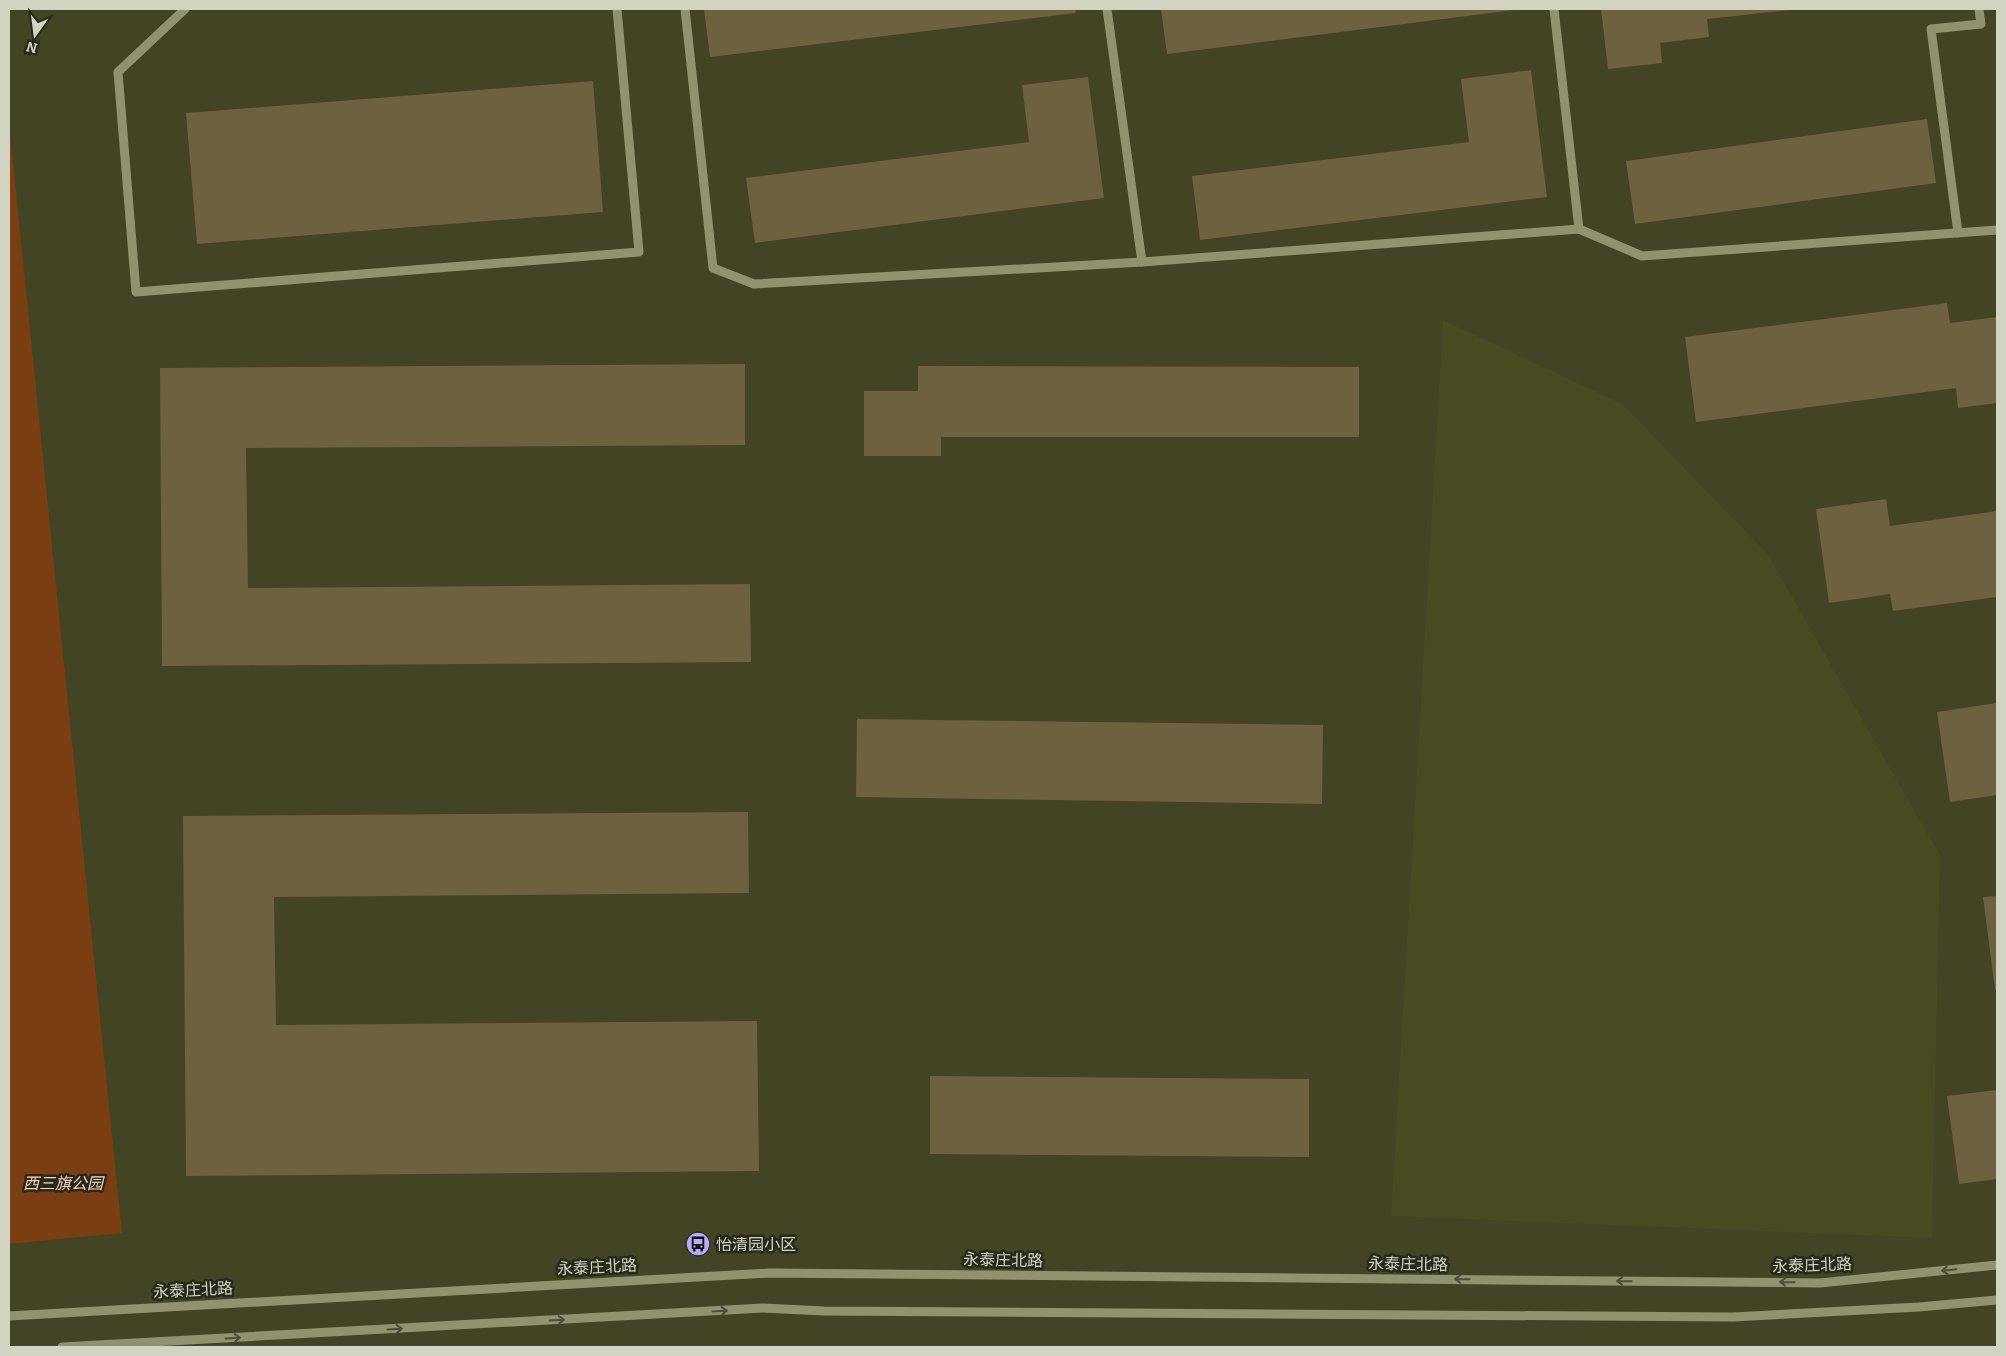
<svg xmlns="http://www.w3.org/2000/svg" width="2006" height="1356" font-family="Bitter,'Noto Sans SC',serif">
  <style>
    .built { fill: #484a21 }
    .green { fill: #7b3d12 }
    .building { fill: #6d6140 }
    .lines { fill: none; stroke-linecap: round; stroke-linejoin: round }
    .minor { stroke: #919370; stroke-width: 9 }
    .oneway { stroke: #4d4e39 }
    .labels { text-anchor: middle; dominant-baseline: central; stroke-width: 5; stroke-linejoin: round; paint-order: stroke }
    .park-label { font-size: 16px; font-style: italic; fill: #fcd4be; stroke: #28291b }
    .poi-label { font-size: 16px; fill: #d2d4c1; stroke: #28291b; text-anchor: start }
    .street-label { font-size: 16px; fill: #d2d4c1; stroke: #28291b }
  </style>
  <rect width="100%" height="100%" fill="#424423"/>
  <path class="built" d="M1443,320L1622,404L1767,553L1940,855L1932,1238L1391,1216Z"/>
  <path class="green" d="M9,123L122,1233L9,1244Z"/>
  <g class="building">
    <path d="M704,9H1075L1076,13L710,57Z"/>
    <path d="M1161,9H1514V10L1167,54Z"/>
    <path d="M1601,9H1789V10L1707,19L1709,37L1660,43L1662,63L1608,69Z"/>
    <path d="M1531,70L1547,197L1200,240L1192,176L1469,142L1461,79Z"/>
    <path d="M1088,77L1104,198L755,243L746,178L1029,142L1022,85Z"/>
    <path d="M593,81L603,212L197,244L186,113Z"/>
    <path d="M1927,119L1936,183L1635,224L1626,161Z"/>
    <path d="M1947,303L1950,323L1997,317V403L1958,408L1956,388L1696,422L1685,337Z"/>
    <path d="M745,364V445L246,448L248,588L750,584L751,662L162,666L160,368Z"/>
    <path d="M918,366L1359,367V437H941V456H864V391H918Z"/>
    <path d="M1886,499L1890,526L1997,511V597L1893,611L1890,594L1829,603L1816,509Z"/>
    <path d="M1997,703V795L1950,802L1937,712Z"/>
    <path d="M857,719L1323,725L1322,804L856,797Z"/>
    <path d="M748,812L749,893L274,897L276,1025L757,1021L759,1171L186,1176L183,816Z"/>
    <path d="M1997,896V989H1995L1983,897Z"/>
    <path d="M930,1076L1309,1079V1157L930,1154Z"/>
    <path d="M1997,1090V1179L1959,1184L1947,1096Z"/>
  </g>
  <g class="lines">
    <g class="minor">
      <path d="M185,9L118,72L136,292L639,252L617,9"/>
      <path d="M685,9L713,268L754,284L1142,262"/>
      <path d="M1107,9L1142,262L1579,229"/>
      <path d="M1554,9L1579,229L1642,256L1997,230"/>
      <path d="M1958,233L1931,29L1981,24L1979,9"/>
      <path d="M9,1316L769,1273L1820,1283L1997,1265"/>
      <path d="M62,1347L763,1308L824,1311L1733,1317L1919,1307L1997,1300"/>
    </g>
  </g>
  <defs><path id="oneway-shaft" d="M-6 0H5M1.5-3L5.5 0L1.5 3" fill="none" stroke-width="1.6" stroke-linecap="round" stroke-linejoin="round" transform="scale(1.25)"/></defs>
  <g class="oneway">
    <use href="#oneway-shaft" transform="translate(1949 1270) rotate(174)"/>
    <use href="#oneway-shaft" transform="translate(1462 1279) rotate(-179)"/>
    <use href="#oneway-shaft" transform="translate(1624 1281) rotate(-179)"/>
    <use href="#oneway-shaft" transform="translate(1787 1282) rotate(-179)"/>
    <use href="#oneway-shaft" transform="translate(720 1311) rotate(-3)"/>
    <use href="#oneway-shaft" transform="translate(557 1320) rotate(-3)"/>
    <use href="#oneway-shaft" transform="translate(395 1329) rotate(-3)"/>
    <use href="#oneway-shaft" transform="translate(233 1338) rotate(-3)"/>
  </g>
  <defs>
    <g id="bus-disc" transform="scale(1.25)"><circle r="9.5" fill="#b7abf8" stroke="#28291b"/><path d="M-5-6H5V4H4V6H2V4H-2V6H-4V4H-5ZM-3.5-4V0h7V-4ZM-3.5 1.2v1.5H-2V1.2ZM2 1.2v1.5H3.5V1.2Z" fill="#111"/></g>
  </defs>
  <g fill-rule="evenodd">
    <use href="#bus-disc" x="698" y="1244"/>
  </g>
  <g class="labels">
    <g class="park-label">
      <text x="63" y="1183">西三旗公园</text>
    </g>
    <g class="poi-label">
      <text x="716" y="1244">怡清园小区</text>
    </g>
    <g class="street-label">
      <text transform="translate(1003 1260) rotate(1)">永泰庄北路</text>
      <text transform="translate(1408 1264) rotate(1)">永泰庄北路</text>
      <text transform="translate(1812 1265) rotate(-2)">永泰庄北路</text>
      <text transform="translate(597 1267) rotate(-3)">永泰庄北路</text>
      <text transform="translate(193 1290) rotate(-3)">永泰庄北路</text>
    </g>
  </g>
  <rect width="2006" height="1356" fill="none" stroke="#d2d4c1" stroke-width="20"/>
  <g transform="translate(35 35) rotate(194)" stroke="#28291b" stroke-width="4" paint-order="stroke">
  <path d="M0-4L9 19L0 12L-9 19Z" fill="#d2d4c1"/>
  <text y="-8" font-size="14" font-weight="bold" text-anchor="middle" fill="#d2d4c1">N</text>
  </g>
</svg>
